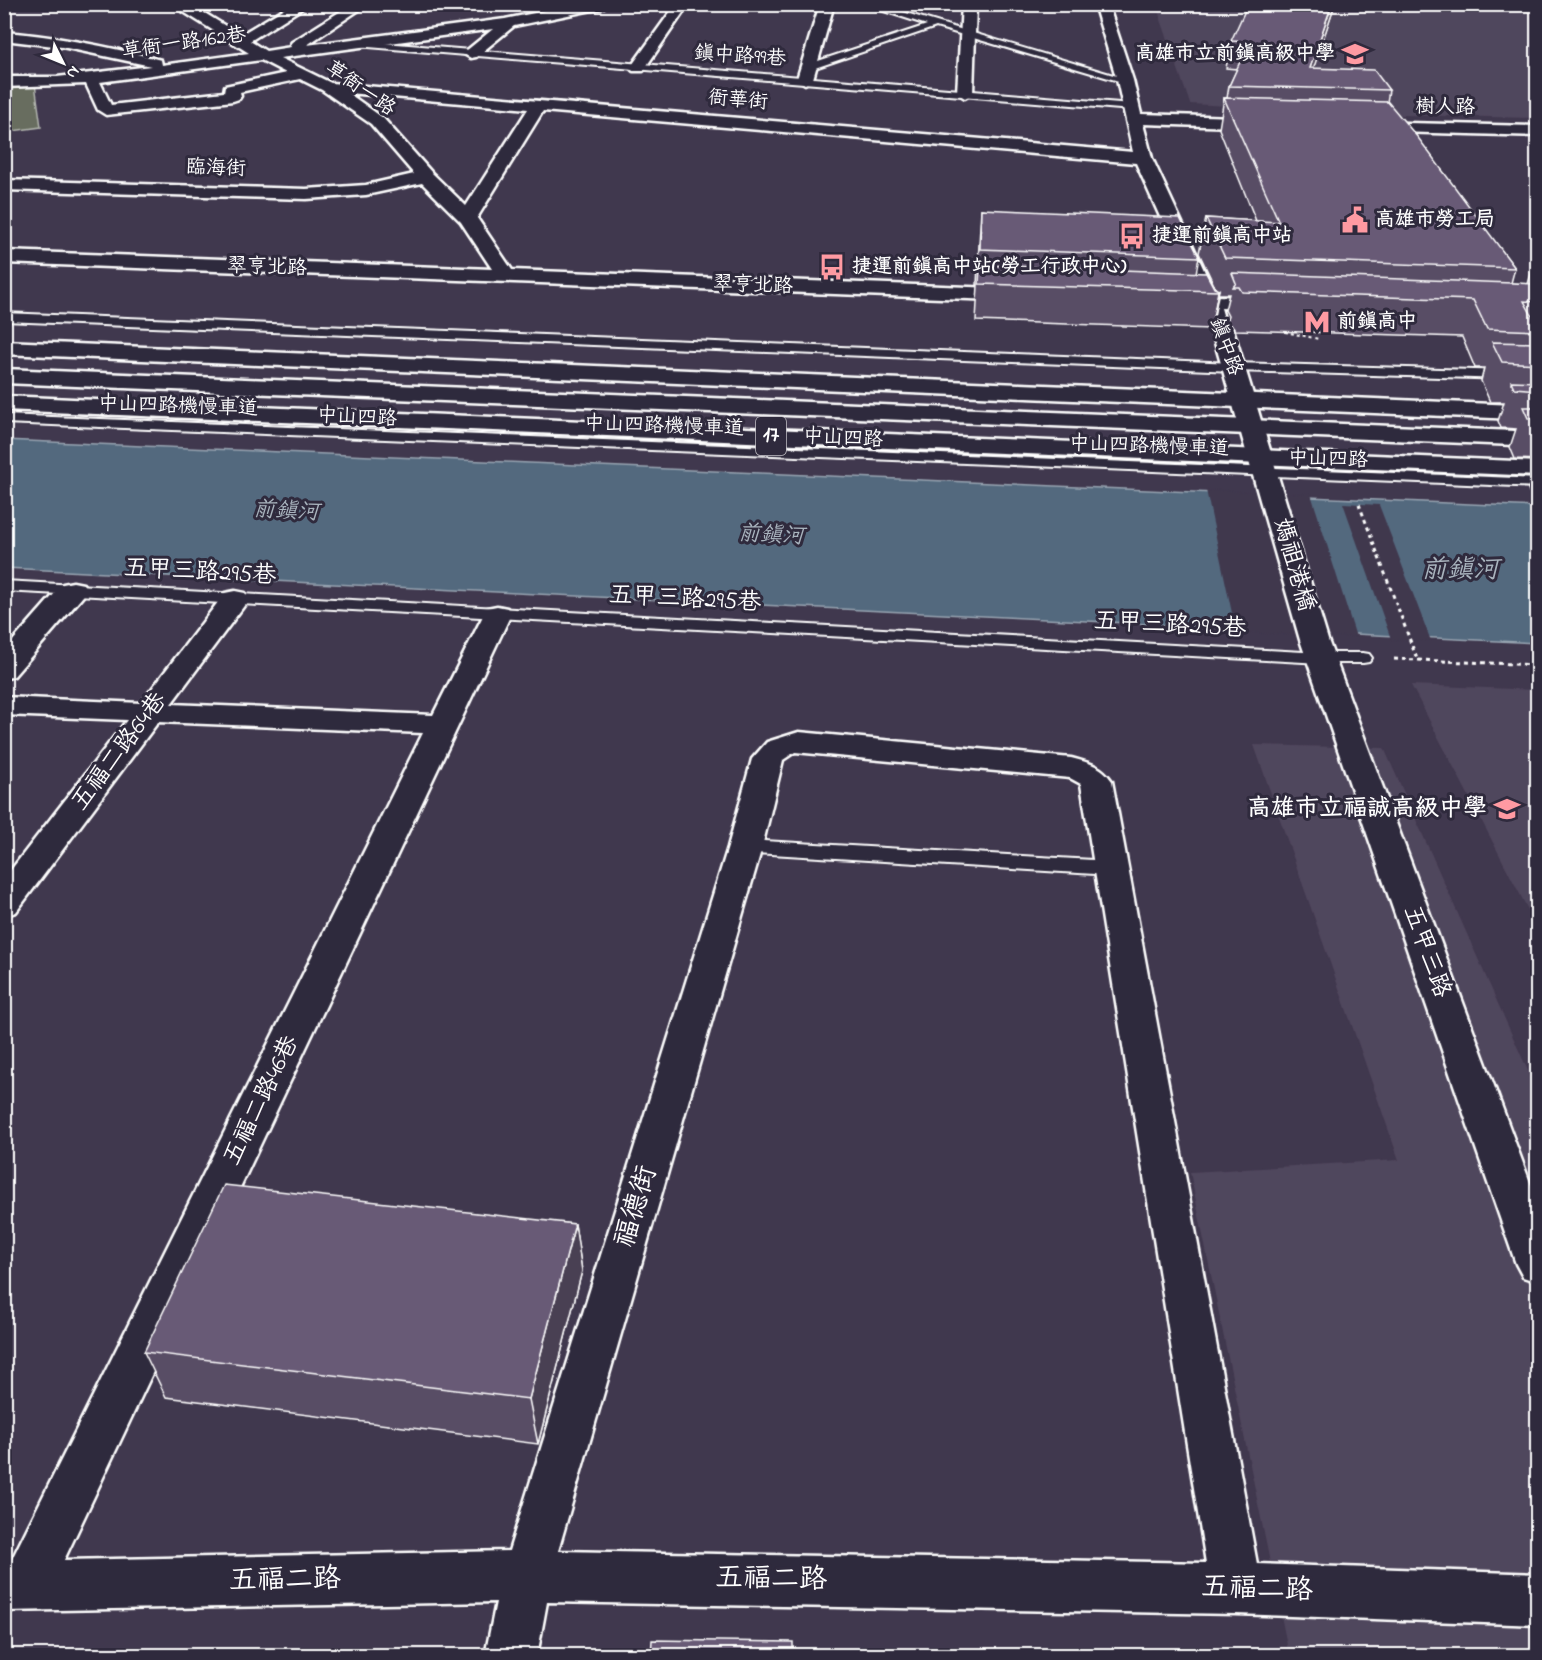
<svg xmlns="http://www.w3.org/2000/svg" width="1542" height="1660" font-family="'Indie Flower','LXGW WenKai TC',sans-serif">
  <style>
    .built { fill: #50465d }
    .green { fill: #676d5f; stroke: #b3b6af; stroke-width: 1.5 }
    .water { fill: #53697e; stroke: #98a5b2; stroke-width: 1.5 }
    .pier { fill: #40384e }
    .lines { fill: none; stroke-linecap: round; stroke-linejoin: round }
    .lane-casing { stroke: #fff; stroke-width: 4 }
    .street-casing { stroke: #fff; stroke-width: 5 }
    .secondary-casing { stroke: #fff; stroke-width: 5 }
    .primary-casing { stroke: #fff; stroke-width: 5 }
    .path-far1 { stroke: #fff; stroke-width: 2; stroke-dasharray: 3 3; stroke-linecap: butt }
    .path { stroke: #fff; stroke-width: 3; stroke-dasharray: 4 4; stroke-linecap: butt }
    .lane { fill: #2f2a3d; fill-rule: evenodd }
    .street { fill: #2f2a3d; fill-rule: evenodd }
    .secondary { fill: #2f2a3d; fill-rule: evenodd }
    .primary { fill: #2f2a3d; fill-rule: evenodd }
    .wall { fill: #594d65; stroke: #fff; stroke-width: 1.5 }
    .shaded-wall { fill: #493f53; stroke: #fff; stroke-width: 1.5 }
    .building { fill: #685a76; stroke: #fff; stroke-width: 1.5 }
    .labels { text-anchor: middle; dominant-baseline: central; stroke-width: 6; stroke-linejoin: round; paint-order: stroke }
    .far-street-label { font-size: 20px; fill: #fff; stroke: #2f2a3d }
    .far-poi-label { font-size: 20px; font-weight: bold; fill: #fff; stroke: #2f2a3d; text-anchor: start }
    .shield { fill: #2f2a3d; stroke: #c1bfc5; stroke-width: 1.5 }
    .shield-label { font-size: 22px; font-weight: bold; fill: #fff }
    .far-water-label { font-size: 22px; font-style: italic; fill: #a9b4be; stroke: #2f2a3d }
    .street-label { font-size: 24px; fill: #fff; stroke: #2f2a3d }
    .poi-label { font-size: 24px; font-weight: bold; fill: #fff; stroke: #2f2a3d; text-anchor: end }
    .water-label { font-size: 26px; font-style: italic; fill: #a9b4be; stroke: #2f2a3d }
    .near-street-label { font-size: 28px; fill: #fff; stroke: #2f2a3d }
  </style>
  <rect width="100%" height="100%" fill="#40384e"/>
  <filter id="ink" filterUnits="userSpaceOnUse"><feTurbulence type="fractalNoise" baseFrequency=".0167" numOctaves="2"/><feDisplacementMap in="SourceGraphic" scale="12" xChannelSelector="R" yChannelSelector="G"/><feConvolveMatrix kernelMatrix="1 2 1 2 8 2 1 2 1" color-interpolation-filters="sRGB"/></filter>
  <g filter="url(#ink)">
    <g class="built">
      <path d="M1156,5H1537V118L1402,115L1190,104Z"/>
      <path d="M1411,685L1537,690V927Z"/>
      <path d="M1254,745L1384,748L1537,1091V1655H1289L1190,1172L1399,1160Z"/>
    </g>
    <path class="green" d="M4,84H35L41,127L5,132Z"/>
    <path class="water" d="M4,440L1537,507V643L5,568Z"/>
    <g class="pier">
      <path d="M1206,490L1311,494L1356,637L1236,632Z"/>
      <path d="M1343,503L1379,505L1431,641L1391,639Z"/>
    </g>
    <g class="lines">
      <g class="lane-casing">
        <g id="lane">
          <path d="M862,4H876L1130,80L1122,82L936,27L812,69H806V65L927,25Z"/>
          <path d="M347,40L1132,104L1137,107L1132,110L344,45V41Z"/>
          <path d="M4,313L1234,363L1538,372V380L1234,371L4,321Z"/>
          <path d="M4,415L1538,479V487L4,423Z"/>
          <path d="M4,581L1321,653H1363L1369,654L1372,658L1369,662L1363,663H1321L4,591Z"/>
          <path d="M745,840L1111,861L1118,863L1121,868L1118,873L1111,875L738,852L735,847L738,842Z"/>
        </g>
      </g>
      <g class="street-casing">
        <g id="street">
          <path d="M171,4H190L240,35L292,4H309L250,41L266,51L291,47L290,45L292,42L352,4H368L307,45L505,19L579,4H608L602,8L514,26L476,57L471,58L464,54L466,51L493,29L280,58L331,83L1133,152L1117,80L1094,4H1108L1133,80L1141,114L1266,118L1274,123L1266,128L1143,124L1152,158L1216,296L1271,298L1278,300L1281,304L1278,308L1271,310L1221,308L1223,315L1220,319L1213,321L1206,319L1200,307L1166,304L1163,300L1166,296L1195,295L1136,163L543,111L477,218L512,270L1022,289L1029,291L1032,295L1029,299L1022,301L4,263V251L492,269L461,222L422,183L366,195L306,199L4,190V180L306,189L366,185L414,174L371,124L322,90L300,79L240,92L241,96L239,99L233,101L106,115L98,110L86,84L4,87V77H57L151,66L62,47L4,40V32C58,36 110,47 161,60L162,65L249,53ZM261,60L286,73L225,86L224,92L111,105L100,82ZM348,93L528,109L466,206L432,173L383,118Z"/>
          <path d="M676,4H689L643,71H633L630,68Z"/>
          <path d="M820,4H834L813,79L805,84L797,79Z"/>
          <path d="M962,4H976L973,93L965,98L957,93Z"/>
          <path d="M1365,122L1538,126V136L1359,131L1357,127L1359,123Z"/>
          <path d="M73,582L83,584L87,590L83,596L14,676L4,679V651L63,584Z"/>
          <path d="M235,591L245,593L249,599L171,704L433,715L487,608L497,606L507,608L511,614L64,1560L509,1551L728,847L752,759L767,742L799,732L1071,758C1089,763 1101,765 1112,781L1257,1564L1538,1574V1625L1236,1614L547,1602L537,1656H485L496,1602L4,1611V1561H11L423,733L158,722L16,912L4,916V879L127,720L4,715V697L141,703L225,593ZM795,752L1070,778L1081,784L1206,1563L558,1551L762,847L783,760Z"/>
        </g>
      </g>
      <g class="secondary-casing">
        <path id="secondary" d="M1223,326L1231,327L1234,332L1328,640L1538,1204V1282L1523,1277L1516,1264L1300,640L1212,332L1215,327Z"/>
      </g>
      <g class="primary-casing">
        <g id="primary">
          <path d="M4,341L1538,406V420L4,354Z"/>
          <path d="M4,369L1538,432V446L4,383Z"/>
          <path d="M4,396L1538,462V476L4,410Z"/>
        </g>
      </g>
      <path class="path-far1" d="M1285,332L1319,339"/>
      <g class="path">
        <path d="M1359,504L1417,659"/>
        <path d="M1394,659L1538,665"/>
      </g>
      <use href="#lane" class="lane"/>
      <use href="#street" class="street"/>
      <use href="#secondary" class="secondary"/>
      <use href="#primary" class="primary"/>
    </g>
    <g class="wall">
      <path d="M1335,4L1313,68L1389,90L1387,102L1515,268L1511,283L1528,284L1533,267H1538V340L1536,343H1538V460L1515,459L1510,447L1516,429L1501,428L1498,421L1504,402H1490L1481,381L1484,368H1475L1462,337L1235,330L1231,325L1226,324L1228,316L1225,310L1229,294H1218L1211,329L976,321L978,285H977L979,244L981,209L1199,257L1196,273L1216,289L1199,253L1206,218L1256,221L1219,129L1224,98H1227L1229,86L1237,69L1226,68L1231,41Z"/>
      <path d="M1538,461V499H1532L1528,489Z"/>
      <path d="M575,1224L582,1271L538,1444L166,1397L144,1352Z"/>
    </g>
    <g class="shaded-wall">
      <path d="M1332,4H1335L1307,88L1310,68Z"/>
      <path d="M1219,290L1212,327L1211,329L1218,291Z"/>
      <path d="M575,1224L582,1271L538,1444L529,1399Z"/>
    </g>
    <g class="building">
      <path d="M1248,4H1332L1310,68L1374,70L1389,90L1229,86L1249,42L1231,41Z"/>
      <path d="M1224,98L1388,102L1419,139L1515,268L1225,258L1206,218L1279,222Z"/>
      <path d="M981,209L1180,218L1199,257L980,249Z"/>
      <path d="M980,265L1206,273L1214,288L1219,290L1218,291L979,284Z"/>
      <path d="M1232,273L1538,284V302L1524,301L1538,326V331L1487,329L1473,300L1242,292L1239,287H1233L1236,283Z"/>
      <path d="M1492,342L1538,343V364L1502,362Z"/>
      <path d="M1511,381L1538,382V390L1514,388Z"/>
      <path d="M1523,407H1538V419L1528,418Z"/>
      <path d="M224,1185L575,1224L529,1399L144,1352Z"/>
      <path d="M652,1640L793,1642V1656H651Z"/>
    </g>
  </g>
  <defs>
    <g id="school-bare" transform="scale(2.07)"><path d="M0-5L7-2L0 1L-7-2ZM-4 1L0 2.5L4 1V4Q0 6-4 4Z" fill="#ff9aa2" stroke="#2f2a3d" stroke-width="2.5" paint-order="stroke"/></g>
    <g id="civic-bare" transform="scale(2.07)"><path d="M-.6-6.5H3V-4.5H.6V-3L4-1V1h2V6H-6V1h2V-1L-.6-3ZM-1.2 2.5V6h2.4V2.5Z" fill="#ff9aa2" stroke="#2f2a3d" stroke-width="2.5" paint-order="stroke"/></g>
    <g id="bus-bare" transform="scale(2.07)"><path d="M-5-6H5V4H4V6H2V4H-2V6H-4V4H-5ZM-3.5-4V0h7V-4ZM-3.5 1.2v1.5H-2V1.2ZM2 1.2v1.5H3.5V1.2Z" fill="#ff9aa2" stroke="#2f2a3d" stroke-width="2.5" paint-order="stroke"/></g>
    <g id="metro-bare" transform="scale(2.07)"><path d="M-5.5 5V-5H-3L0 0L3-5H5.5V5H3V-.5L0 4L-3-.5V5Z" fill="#ff9aa2" stroke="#2f2a3d" stroke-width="2.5" paint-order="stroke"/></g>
  </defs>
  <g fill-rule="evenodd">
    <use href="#school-bare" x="1355" y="54"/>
    <use href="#civic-bare" x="1355" y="220"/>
    <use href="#bus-bare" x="1132" y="236"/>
    <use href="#bus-bare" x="832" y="267"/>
    <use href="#metro-bare" x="1317" y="322"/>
    <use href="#school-bare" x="1507" y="809"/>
  </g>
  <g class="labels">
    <g class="far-street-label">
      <text transform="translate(184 44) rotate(-8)">草衙一路162巷</text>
      <text transform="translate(740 57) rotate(4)">鎮中路99巷</text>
      <text transform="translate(360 89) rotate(35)">草衙一路</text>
      <text transform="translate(738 101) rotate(5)">衙華街</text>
      <text transform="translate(1445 108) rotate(1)">樹人路</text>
      <text transform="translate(216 169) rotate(2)">臨海街</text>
      <text transform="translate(267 268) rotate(2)">翠亨北路</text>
      <text transform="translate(753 286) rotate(2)">翠亨北路</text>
      <text transform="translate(1225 347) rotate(70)">鎮中路</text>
      <text transform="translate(178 407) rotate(2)">中山四路機慢車道</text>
      <text transform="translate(357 418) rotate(3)">中山四路</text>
      <text transform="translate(664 427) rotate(2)">中山四路機慢車道</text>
      <text transform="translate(843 439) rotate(3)">中山四路</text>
      <text transform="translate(1149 447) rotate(2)">中山四路機慢車道</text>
      <text transform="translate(1328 460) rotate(2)">中山四路</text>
    </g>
    <g class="far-poi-label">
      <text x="1335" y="54" text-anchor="end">高雄市立前鎮高級中學</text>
      <text x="1375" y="220">高雄市勞工局</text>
      <text x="1152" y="236">捷運前鎮高中站</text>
      <text x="852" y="267">捷運前鎮高中站(勞工行政中心)</text>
      <text x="1337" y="322">前鎮高中</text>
    </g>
    <rect class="shield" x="756" y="417" width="30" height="38" rx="4.5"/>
    <g class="shield-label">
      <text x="771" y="436">17</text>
    </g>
    <g class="far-water-label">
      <text transform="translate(286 512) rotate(3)">前鎮河</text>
      <text transform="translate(771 536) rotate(3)">前鎮河</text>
    </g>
    <g class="street-label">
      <text transform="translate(1293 565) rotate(74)">媽祖港橋</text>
      <text transform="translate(200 573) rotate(3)">五甲三路295巷</text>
      <text transform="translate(685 600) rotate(3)">五甲三路295巷</text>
      <text transform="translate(1170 626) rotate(3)">五甲三路295巷</text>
      <text transform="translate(120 752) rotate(-53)">五福二路64巷</text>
      <text transform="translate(1426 952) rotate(70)">五甲三路</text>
      <text transform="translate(262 1101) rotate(-64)">五福二路46巷</text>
    </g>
    <g class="poi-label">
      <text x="1487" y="809">高雄市立福誠高級中學</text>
    </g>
    <g class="water-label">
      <text x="1460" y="571">前鎮河</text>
    </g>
    <g class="near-street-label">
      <text transform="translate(637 1207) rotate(-73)">福德街</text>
      <text transform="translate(771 1580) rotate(1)">五福二路</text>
      <text transform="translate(285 1581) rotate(-1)">五福二路</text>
      <text transform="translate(1257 1590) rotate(2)">五福二路</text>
    </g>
  </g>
  <rect width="1542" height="1660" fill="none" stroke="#2f2a3d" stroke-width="24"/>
  <rect x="12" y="12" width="1518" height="1636" fill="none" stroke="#fff" stroke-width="2" filter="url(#ink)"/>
  <g transform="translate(63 63) rotate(133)" stroke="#2f2a3d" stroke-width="4.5" paint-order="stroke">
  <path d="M0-4.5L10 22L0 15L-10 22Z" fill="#ffffff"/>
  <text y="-9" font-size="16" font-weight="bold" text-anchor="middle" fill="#ffffff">N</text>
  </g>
</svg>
